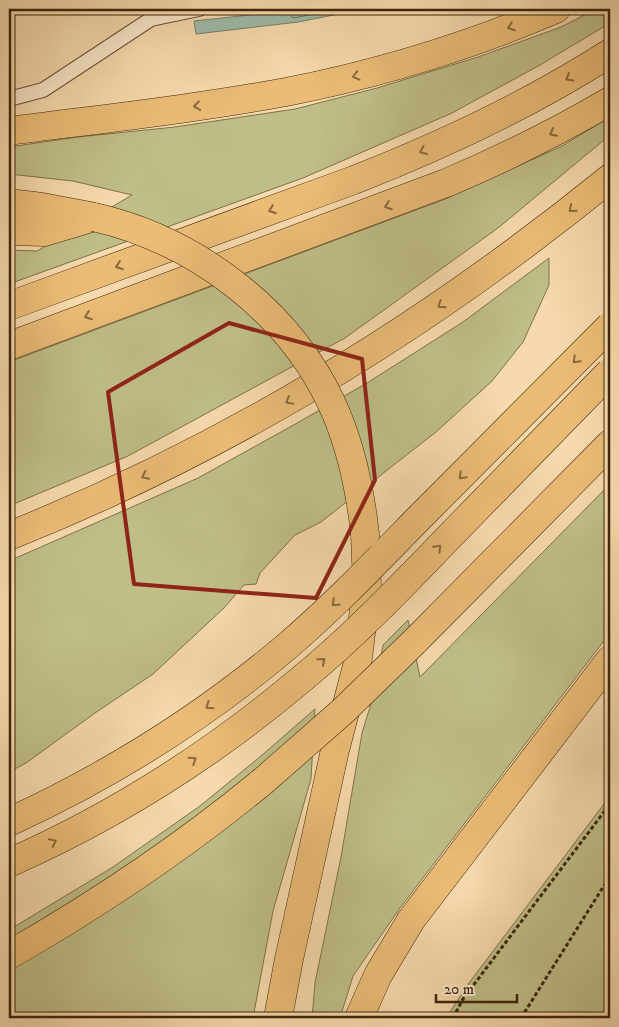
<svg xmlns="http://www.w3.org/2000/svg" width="619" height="1027" font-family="'IM FELL DW Pica',serif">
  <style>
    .green { fill: #bfbe87; stroke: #7e724a }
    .water { fill: #9dbaa7; stroke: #777e69 }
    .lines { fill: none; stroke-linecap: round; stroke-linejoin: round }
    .shore { stroke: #6d705a; stroke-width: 1 }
    .lane-casing { stroke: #6b5234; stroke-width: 16 }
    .highway-casing { stroke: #3d250c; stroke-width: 29 }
    .path { stroke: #3d250c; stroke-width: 3; stroke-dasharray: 4 2.5; stroke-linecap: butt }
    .lane { stroke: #f9e6c9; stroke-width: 14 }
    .highway { stroke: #ebbc76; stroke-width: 28 }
    .highway-bridge-casing { stroke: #3d250c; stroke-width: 29; stroke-linecap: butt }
    .highway-bridge { stroke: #ebbc76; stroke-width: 28 }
    .oneway { stroke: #8b693c }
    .marked { fill: none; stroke: #8f2418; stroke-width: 4; stroke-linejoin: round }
  </style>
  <rect width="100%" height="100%" fill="#f6d9ac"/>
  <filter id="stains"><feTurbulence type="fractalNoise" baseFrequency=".004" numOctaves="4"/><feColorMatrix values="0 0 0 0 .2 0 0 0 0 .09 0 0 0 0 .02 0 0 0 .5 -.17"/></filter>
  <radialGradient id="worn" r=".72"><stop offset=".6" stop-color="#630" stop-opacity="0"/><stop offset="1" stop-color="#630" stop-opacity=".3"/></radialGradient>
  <g class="green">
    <path d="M596,9H610V23L540,65L452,113L303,178L9,284V250L37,251L132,195L73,181L9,174V147L78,137L175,127L295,109L377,88L478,57L561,27Z"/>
    <path d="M610,117V135L498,228L345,338L128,456L9,506V362L448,198L562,146Z"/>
    <path d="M549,258V285L523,342L492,381L436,432L386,471L321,522L295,535L260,573L256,584L244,585L224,608L153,674L95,713L26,763L9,772V561L198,478L290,427L367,383L463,322Z"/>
    <path d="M610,484V633L400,908L353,976L340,1018H312L315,983L341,857L362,733L375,691L383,645L408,620L420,677Z"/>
    <path d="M315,709L311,779L273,911L253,1018H9V930L113,867L200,806L261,756Z"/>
    <path d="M610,796V1018H446L469,983Z"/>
  </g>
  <path class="water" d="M305,9H364L298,22L196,34L194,21Z"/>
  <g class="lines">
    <path class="shore" d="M292,9L290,15L293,18L341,9"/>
    <g class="lane-casing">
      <path id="lane" d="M9,99L43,90L151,19L199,9"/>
    </g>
    <g class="highway-casing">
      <g id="highway">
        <path d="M9,131C101,119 194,109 286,92C378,74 470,46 556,9"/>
        <path d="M9,203L42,207L90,216"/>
        <path d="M9,231L44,232L94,217"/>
        <path d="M9,306L354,180C443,145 529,105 610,53"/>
        <path d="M9,346L446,183C503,159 557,132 610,101"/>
        <path d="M9,536C227,449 428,326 610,178"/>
        <path d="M414,642L610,444"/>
        <path d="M9,955C98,904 183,847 262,782"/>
        <path d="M278,1018L289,959L335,750L357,666L367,585L365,534"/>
        <path d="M359,1018L378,975L411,920L610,660"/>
      </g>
    </g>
    <g class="path">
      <path d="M453,1018L463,999L610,804"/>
      <path d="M521,1018L610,876"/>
    </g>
    <use href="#lane" class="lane"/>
    <use href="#highway" class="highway"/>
    <g class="highway-bridge-casing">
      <g id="highway-bridge">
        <path d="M94,217C194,240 287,309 331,402C351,444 360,489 365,534"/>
        <path d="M262,782L343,711L414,642"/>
        <path d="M9,822C107,777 202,718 285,648C332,608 375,563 418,519C482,455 546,390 610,326"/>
        <path d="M9,863C113,817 211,755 298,682C352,638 400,588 448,538C502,483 556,427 610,372"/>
      </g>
    </g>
    <use href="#highway-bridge" class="highway-bridge"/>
  </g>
  <defs><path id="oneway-chevron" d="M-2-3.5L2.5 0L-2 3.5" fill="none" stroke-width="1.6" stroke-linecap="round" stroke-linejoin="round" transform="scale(1.25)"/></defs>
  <g class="oneway">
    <use href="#oneway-chevron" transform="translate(511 27) rotate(159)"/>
    <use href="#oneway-chevron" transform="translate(356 76) rotate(166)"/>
    <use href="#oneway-chevron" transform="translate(569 78) rotate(150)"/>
    <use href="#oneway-chevron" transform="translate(197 106) rotate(172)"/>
    <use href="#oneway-chevron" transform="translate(553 133) rotate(152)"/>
    <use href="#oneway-chevron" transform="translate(423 151) rotate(156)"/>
    <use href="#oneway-chevron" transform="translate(388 206) rotate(160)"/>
    <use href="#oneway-chevron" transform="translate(572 209) rotate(141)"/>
    <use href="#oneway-chevron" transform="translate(272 210) rotate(160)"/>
    <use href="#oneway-chevron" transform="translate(119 266) rotate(160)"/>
    <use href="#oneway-chevron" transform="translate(441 305) rotate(145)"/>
    <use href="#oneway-chevron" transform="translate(88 316) rotate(160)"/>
    <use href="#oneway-chevron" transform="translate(576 360) rotate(135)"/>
    <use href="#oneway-chevron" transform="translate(289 401) rotate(151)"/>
    <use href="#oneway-chevron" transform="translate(145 476) rotate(154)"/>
    <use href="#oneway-chevron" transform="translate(462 476) rotate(135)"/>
    <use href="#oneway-chevron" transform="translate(438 548) rotate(-46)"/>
    <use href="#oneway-chevron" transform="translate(335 603) rotate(136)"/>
    <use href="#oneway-chevron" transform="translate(322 661) rotate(-41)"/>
    <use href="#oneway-chevron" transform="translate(209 706) rotate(145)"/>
    <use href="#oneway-chevron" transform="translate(193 760) rotate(-34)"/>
    <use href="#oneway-chevron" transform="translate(53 842) rotate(-26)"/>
  </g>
  <path class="marked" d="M229,323L362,359L375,480L316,598L134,584L108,392Z"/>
  <rect width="619" height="1027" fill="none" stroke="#f6d9ac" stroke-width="30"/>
  <rect x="10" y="10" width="599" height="1007" fill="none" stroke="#3d250c" stroke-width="2.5"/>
  <rect x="15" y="15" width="589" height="997" fill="none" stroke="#3d250c"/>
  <path d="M436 994v8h81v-8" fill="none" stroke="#3d250c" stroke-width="2.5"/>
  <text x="444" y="994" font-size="15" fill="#3d250c" stroke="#f9e6c9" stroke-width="4" paint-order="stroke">20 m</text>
  <rect width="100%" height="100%" filter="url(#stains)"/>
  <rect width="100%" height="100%" fill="url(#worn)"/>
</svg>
